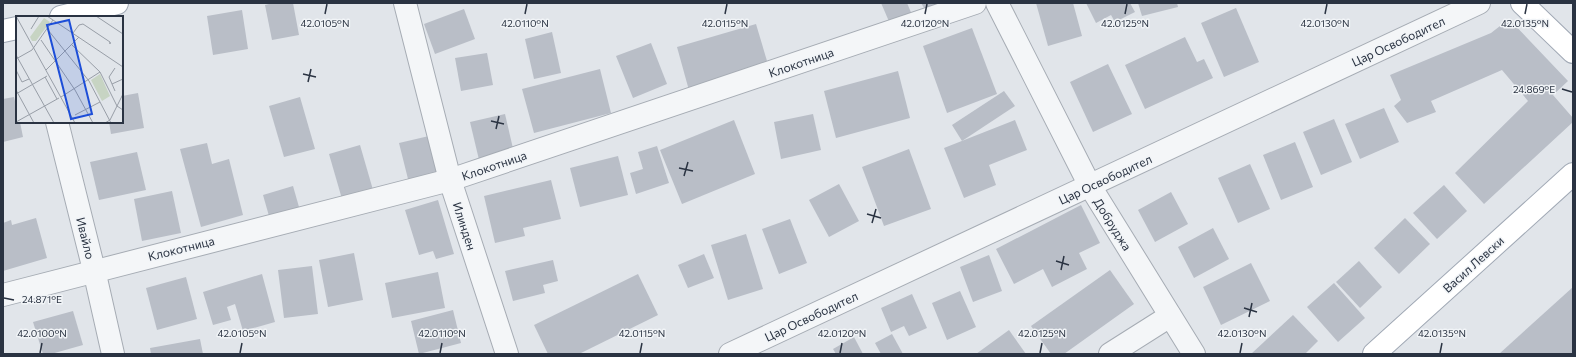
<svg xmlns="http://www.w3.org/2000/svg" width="1576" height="357" font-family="Commissioner,sans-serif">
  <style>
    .building { fill: #b9bec7 }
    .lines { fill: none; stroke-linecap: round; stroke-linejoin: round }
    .minor-casing { stroke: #a6acb4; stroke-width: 24 }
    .major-casing { stroke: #a1a9b5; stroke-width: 24 }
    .minor { stroke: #f4f6f8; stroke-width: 22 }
    .major { stroke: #fff; stroke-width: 22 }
    .ticks { fill: none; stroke: #2a3342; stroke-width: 1.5 }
    .labels { text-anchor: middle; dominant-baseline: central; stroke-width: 3; stroke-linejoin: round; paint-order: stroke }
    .street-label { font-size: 12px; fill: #2a3342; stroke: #f1f4f7 }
    .inset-road { fill: none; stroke: #989ea7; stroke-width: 1 }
    .view { fill: #1d4ed8; fill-opacity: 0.15; stroke: #1d4ed8; stroke-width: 2 }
    .inset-edge { fill: none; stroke: #2a3342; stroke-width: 2 }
    .ticks-label { font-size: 10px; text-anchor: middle; fill: #2a3342; stroke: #f1f4f7; stroke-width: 3; stroke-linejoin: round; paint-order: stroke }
  </style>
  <rect width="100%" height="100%" fill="#e1e5ea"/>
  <g class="building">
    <path d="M273,3H293L299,35L272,40L265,5Z"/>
    <path d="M881,3H907L913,17L891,26Z"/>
    <path d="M921,3H939L926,11Z"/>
    <path d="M1036,3H1073L1082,36L1048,46Z"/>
    <path d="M1086,3H1130L1135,12L1115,22L1111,15L1096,23Z"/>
    <path d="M1138,3H1177L1178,7L1142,16Z"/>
    <path d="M1236,8L1259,62L1224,77L1201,23Z"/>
    <path d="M464,9L475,39L435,54L424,24Z"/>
    <path d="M242,10L248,49L213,55L207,16Z"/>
    <path d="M1509,19L1568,81L1553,95L1573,118V122L1484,204L1455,173L1528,101L1502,70L1431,101L1436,112L1407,123L1394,106L1401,100L1390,75L1491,33Z"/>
    <path d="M756,24L770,71L690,94L677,47Z"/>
    <path d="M972,28L997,94L947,113L923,46Z"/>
    <path d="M552,32L561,73L534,79L525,39Z"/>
    <path d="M1185,37L1197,62L1204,59L1213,78L1145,109L1125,65Z"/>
    <path d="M651,43L667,84L633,98L616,56Z"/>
    <path d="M487,53L493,85L461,91L455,58Z"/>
    <path d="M1108,64L1132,114L1093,132L1070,82Z"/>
    <path d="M600,69L611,113L534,133L522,89Z"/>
    <path d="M898,71L910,118L836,138L824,91Z"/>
    <path d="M1004,91L1015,106L962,141L952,125Z"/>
    <path d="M138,93L144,128L111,134L109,122H122V96Z"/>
    <path d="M14,97L17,109V122H20L23,137L3,142V99Z"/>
    <path d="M300,97L315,149L284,157L269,106Z"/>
    <path d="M1384,108L1399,142L1360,159L1345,124Z"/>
    <path d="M505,114L515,157L480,164L470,122Z"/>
    <path d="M813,114L821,150L781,159L774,122Z"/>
    <path d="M1334,119L1352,162L1321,175L1303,132Z"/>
    <path d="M734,120L755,174L682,204L660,150Z"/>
    <path d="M1015,120L1027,150L989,165L996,185L964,198L944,148Z"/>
    <path d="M429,136L440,179L410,187L399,143Z"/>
    <path d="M1295,142L1313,187L1281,200L1263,155Z"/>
    <path d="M207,143L212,164L229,159L243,215L201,227L180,149Z"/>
    <path d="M360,145L373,190L342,199L329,154Z"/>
    <path d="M657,146L669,183L636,194L630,173L643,169L638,152Z"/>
    <path d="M909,149L931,209L884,226L862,167Z"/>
    <path d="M137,152L146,190L99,200L90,162Z"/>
    <path d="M618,156L628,195L580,207L570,168Z"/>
    <path d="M1250,164L1270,209L1238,223L1218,178Z"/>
    <path d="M551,180L561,219L523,228L525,236L495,243L484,196Z"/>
    <path d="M839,184L859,221L829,237L809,200Z"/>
    <path d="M1444,185L1467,211L1437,239L1413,213Z"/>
    <path d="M293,186L301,214L271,223L263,195Z"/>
    <path d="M172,191L181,233L142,241L134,199Z"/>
    <path d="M1171,192L1188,224L1155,242L1138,210Z"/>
    <path d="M438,200L454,254L436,259L433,251L419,255L405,210Z"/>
    <path d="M1081,205L1100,243L1079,253L1087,269L1052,287L1043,269L1014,284L996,249Z"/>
    <path d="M36,218L47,258L3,271V223L11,220L12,225Z"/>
    <path d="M1405,218L1430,244L1399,274L1374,248Z"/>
    <path d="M790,219L807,263L779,274L762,229Z"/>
    <path d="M1213,228L1229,259L1194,278L1178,247Z"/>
    <path d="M746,234L763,289L728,300L711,245Z"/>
    <path d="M354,253L363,300L328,307L319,260Z"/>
    <path d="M704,254L714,278L688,288L678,265Z"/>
    <path d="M989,255L1002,291L973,302L960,267Z"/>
    <path d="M553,260L558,281L543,285L545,293L513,301L505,271Z"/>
    <path d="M1359,261L1382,287L1360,308L1336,282Z"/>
    <path d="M1251,263L1270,301L1221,325L1203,287Z"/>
    <path d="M312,266L318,314L284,318L278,270Z"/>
    <path d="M1110,270L1134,304L1064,354H1051L1031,326Z"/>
    <path d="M438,272L445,308L392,318L385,283Z"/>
    <path d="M262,274L275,322L243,331L235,304L227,307L231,320L213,325L203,292Z"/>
    <path d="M638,274L658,315L579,354H548L534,325Z"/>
    <path d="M186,277L197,319L157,330L146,288Z"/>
    <path d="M1334,283L1365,318L1338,342L1307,307Z"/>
    <path d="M1573,287V354H1499Z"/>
    <path d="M960,291L976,327L947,340L932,303Z"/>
    <path d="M912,294L927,328L909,336L904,326L891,332L881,308Z"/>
    <path d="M453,310L461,343L419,354L411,321Z"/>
    <path d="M73,311L83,345L51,354H43L33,322Z"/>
    <path d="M1293,315L1318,341L1305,354H1251Z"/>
    <path d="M1009,330L1026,354H976Z"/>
    <path d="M892,334L903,354H881L875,343Z"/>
    <path d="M854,337L863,354H836L833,349Z"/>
    <path d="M200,339L203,354H151L150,348Z"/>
  </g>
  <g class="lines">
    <g class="minor-casing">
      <g id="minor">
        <path d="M405,3L450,180L507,354"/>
        <path d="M997,3L1090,186L1194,354"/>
        <path d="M57,122L94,270L113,354"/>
        <path d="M3,295L450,180L975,3"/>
        <path d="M730,354L1479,3"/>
        <path d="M1110,354L1170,316"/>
      </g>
    </g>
    <g class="major-casing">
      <g id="major">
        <path d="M1522,3L1573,52"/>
        <path d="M61,17L117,3"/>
        <path d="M3,31L17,28"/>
        <path d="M1374,354L1573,174"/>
      </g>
    </g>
    <use href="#minor" class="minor"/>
    <use href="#major" class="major"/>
  </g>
  <path class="ticks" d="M325,14L327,4M525,14L527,4M725,14L727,4M925,14L927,4M1125,14L1127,4M1325,14L1327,4M1525,14L1527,4M303,74L316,77M308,82L311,69M1562,89L1572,92M491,121L504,124M496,129L499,116M679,168L693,171M684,176L688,162M867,214L881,218M872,223L876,209M1056,261L1069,265M1061,270L1064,256M4,298L14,300M1244,308L1257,312M1249,317L1252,303M40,353L42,343M240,353L242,343M440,353L442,343M640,353L642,343M840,353L842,343M1040,353L1042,343M1240,353L1242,343M1440,353L1442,343"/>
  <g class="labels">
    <g class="street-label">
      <text transform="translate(1398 41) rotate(-25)">Цар Освободител</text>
      <text transform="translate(801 62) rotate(-19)">Клокотница</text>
      <text transform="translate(494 165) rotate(-19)">Клокотница</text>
      <text transform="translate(1105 179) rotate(-25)">Цар Освободител</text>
      <text transform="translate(1113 224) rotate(58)">Добруджа</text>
      <text transform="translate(465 226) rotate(72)">Илинден</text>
      <text transform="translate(86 238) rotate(76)">Ивайло</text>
      <text transform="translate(181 248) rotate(-14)">Клокотница</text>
      <text transform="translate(1473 264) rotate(-42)">Васил Левски</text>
      <text transform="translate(811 316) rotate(-25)">Цар Освободител</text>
    </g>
  </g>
  <g transform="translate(16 16)">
    <rect width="107" height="107" fill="#e1e5ea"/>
    <path d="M28,2L34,6L20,25H16L14,21ZM84,58L94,80L86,85L75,64Z" fill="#c7d4c3"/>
    <path class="inset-road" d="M0,0L59,107M31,0L107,51M80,0L107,18M15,13L23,0M32,14L73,65L95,107M57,17L63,9L67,8L94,26V28V26M25,24L59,74L77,107M56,29L84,56L101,90L107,94M16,34L37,4M0,39L38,107M0,43L16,34M99,52L93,61L99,75M0,54L6,66L13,63M30,54L63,21M29,61L41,83M96,68L107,63M0,74L18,107M0,78L31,60M45,81L84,56M59,99L84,86M0,106L43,82M89,107L94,104L107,78"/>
    <path class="view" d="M53,4L76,98L55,103L31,9Z"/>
    <rect width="107" height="107" class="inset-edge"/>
  </g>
  <g class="ticks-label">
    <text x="725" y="27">42.0115°N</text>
    <text x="925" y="27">42.0120°N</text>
    <text x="1125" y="27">42.0125°N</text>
    <text x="1525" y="27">42.0135°N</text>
    <text x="325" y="27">42.0105°N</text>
    <text x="525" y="27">42.0110°N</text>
    <text x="1325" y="27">42.0130°N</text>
    <text x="1534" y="93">24.869°E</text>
    <text x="42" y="303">24.871°E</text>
    <text x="42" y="337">42.0100°N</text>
    <text x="242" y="337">42.0105°N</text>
    <text x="442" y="337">42.0110°N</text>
    <text x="642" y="337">42.0115°N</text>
    <text x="842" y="337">42.0120°N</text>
    <text x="1042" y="337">42.0125°N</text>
    <text x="1242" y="337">42.0130°N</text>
    <text x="1442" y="337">42.0135°N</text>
  </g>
  <rect width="1576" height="357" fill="none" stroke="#2a3342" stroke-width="8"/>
</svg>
